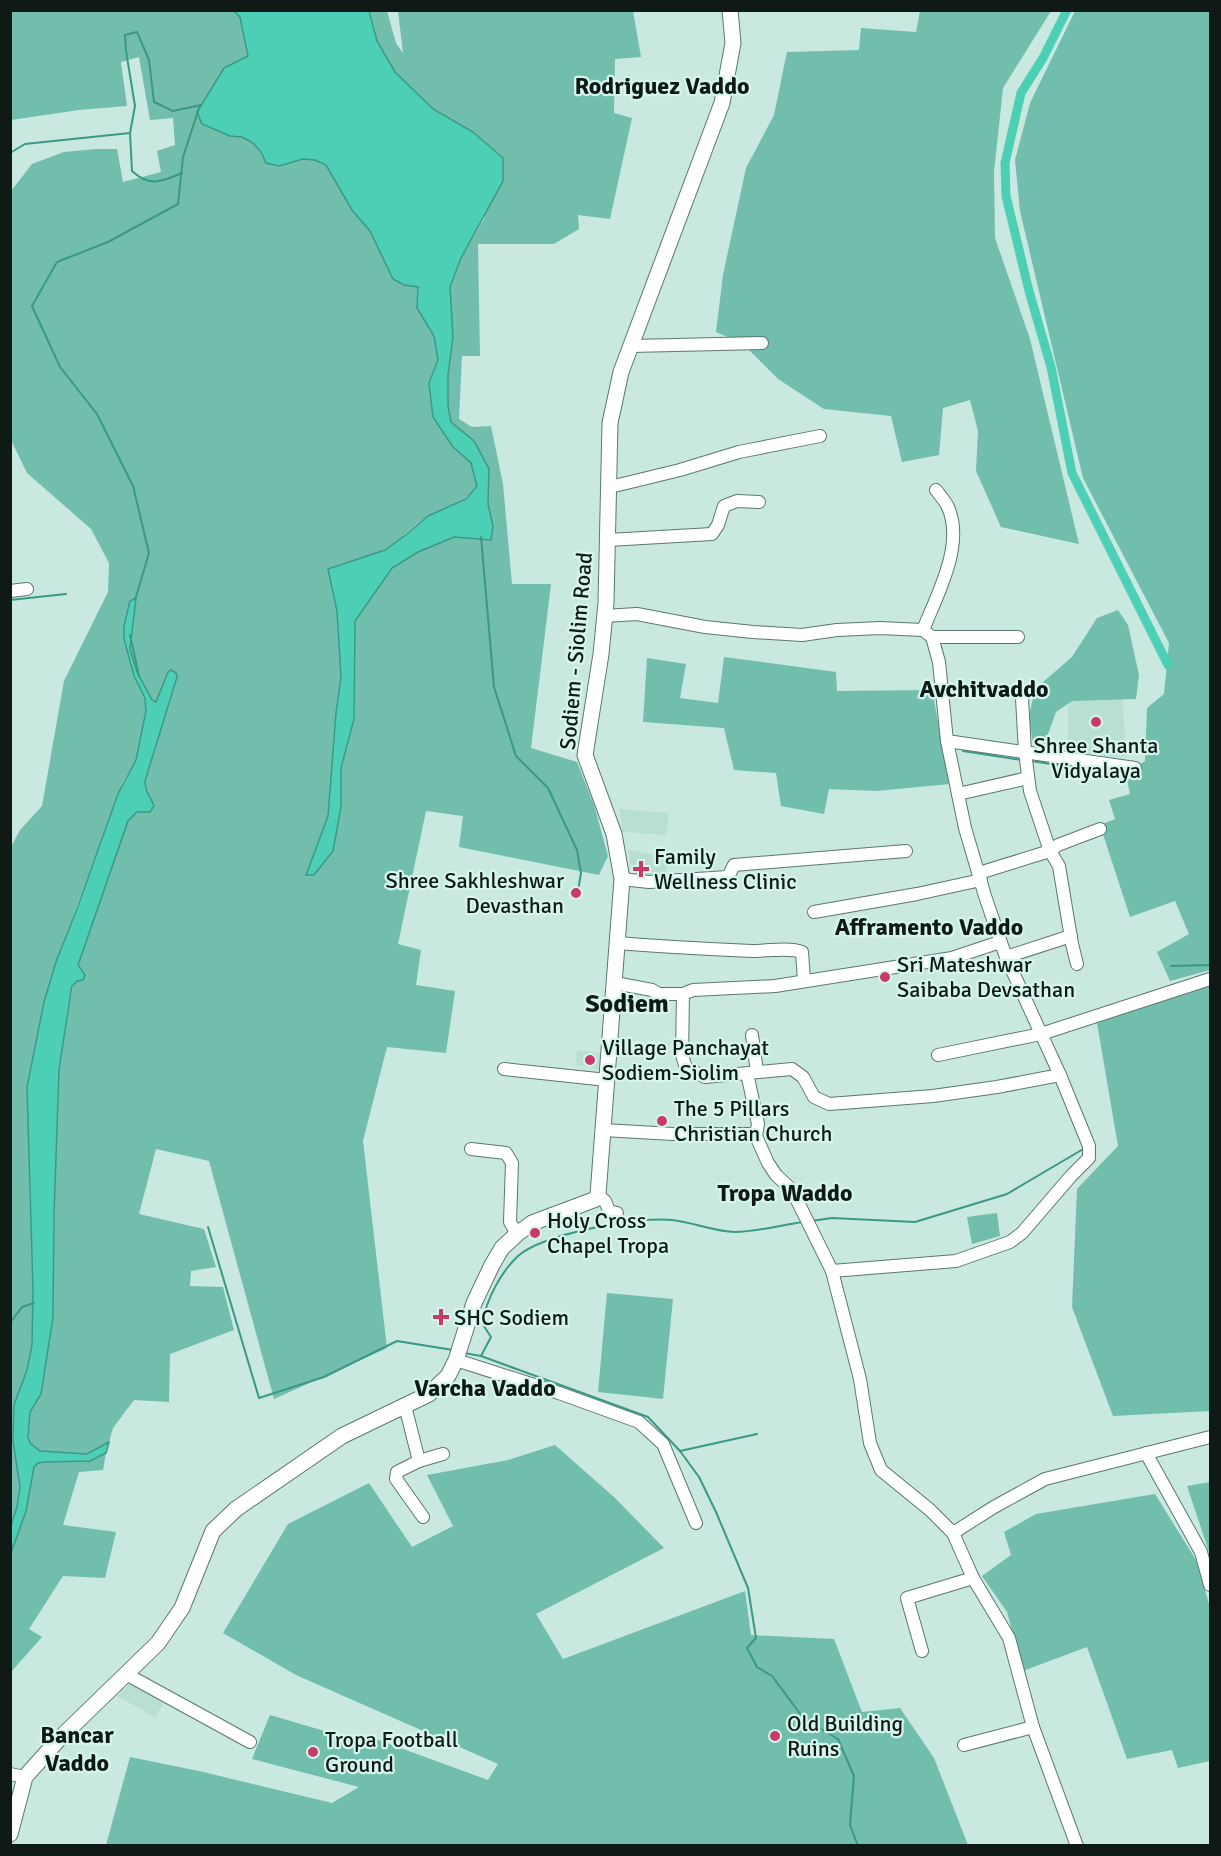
<svg xmlns="http://www.w3.org/2000/svg" width="1221" height="1856" font-family="Signika,sans-serif">
  <style>
    .built { fill: #b7dfd4 }
    .green { fill: #71beac }
    .water { fill: #4dcfb6; stroke: #3a9986; stroke-width: 1.5 }
    .lines { fill: none; stroke-linecap: round; stroke-linejoin: round }
    .stream { stroke: #3a9986; stroke-width: 2 }
    .canal { stroke: #4dcfb6; stroke-width: 9 }
    .minor-casing { stroke: #5c7770; stroke-width: 14 }
    .major-casing { stroke: #5c7770; stroke-width: 17 }
    .minor { stroke: #fff; stroke-width: 12 }
    .major { stroke: #fff; stroke-width: 15 }
    .poi-dot { fill: #c93b66; stroke: #d6f5ed; stroke-width: 2 }
    .labels { text-anchor: middle; dominant-baseline: central; stroke-width: 4.5; stroke-linejoin: round; paint-order: stroke }
    .street-label { font-size: 22px; fill: #0f1a17; stroke: #d6f5ed }
    .poi-label { font-size: 22px; fill: #0f1a17; stroke: #d6f5ed; text-anchor: start }
    .neighbourhood-label { font-size: 24px; font-weight: bold; fill: #0f1a17; stroke: #d6f5ed }
    .quarter-label { font-size: 26px; font-weight: bold; fill: #0f1a17; stroke: #d6f5ed }
  </style>
  <rect width="100%" height="100%" fill="#c9e8df"/>
  <g class="built">
    <path d="M1068,690L1122,691L1126,757L1068,752Z"/>
    <path d="M619,809L669,813L666,835L623,832Z"/>
    <path d="M628,850L668,857L666,879L632,876Z"/>
    <path d="M577,1050L605,1054L604,1070L576,1065Z"/>
    <path d="M133,1681L165,1700L155,1717L117,1696Z"/>
  </g>
  <g class="green">
    <path d="M11,11H234L240,17L248,56L224,68L197,112L230,136L242,137L253,143L279,166L303,159L315,160L326,165L352,210L370,231L393,279L418,287L417,308L434,336L438,360L429,383L453,447L471,463L477,486C461,506 451,504 430,515C414,523 402,541 385,549C368,558 346,561 328,569L337,611L341,677L336,713L328,816L307,874L341,807V768L354,719L355,621L392,568L418,552L454,537L491,540L493,526L488,504L489,469L474,441L451,422L448,406V375L453,337L450,287L461,258L485,217L473,132L433,109L395,72L377,41L369,11H387L396,43L403,53L398,11H633L641,57L615,59L614,113L632,118L610,219L578,215L579,229L554,244H478L480,356H462L459,419L472,427L491,426L503,484L512,584H551L531,748L577,762L594,805L608,856L599,875L459,847L463,816L426,811L398,944L421,950L416,985L455,991L446,1053L387,1047L363,1141L387,1348L274,1399L209,1161L156,1149L139,1214L204,1229L216,1267L191,1271L190,1286L223,1287L234,1330L170,1354L169,1402L134,1400L113,1428L109,1442L87,1454L40,1451L30,1443L28,1437L30,1412L41,1394L53,1317L54,1215L59,1069L73,985L77,981L81,970L78,965L128,821L137,812H150L152,800L147,796L145,781L177,677L176,673L156,702L152,700C132,666 130,651 126,613L124,639L134,676L145,698L146,711L136,760L123,782L56,962L44,1002L27,1087L33,1290L32,1345L27,1370L14,1405L13,1441L20,1487L17,1507L11,1525V847L20,830L42,806L64,681L108,592L109,563L91,529L27,473L11,440V191L32,164L64,152L96,149H117L123,182L161,172L157,151L175,145L173,118L150,120L139,57L121,62L127,106L79,110L11,120Z"/>
    <path d="M920,11H1051L1003,88L994,172L995,238L1030,339L1079,544L1001,527L976,471L978,431L970,400L943,408L939,455L902,462L891,416L824,409L778,379L743,344L716,332L723,275L746,168L774,115L787,52L859,50L861,28L916,32Z"/>
    <path d="M1075,11H1210V970L1170,981L1157,952L1189,934L1175,901L1130,917L1100,825L1115,819L1109,800L1130,794L1126,775L1145,761L1147,708L1164,694L1169,643L1083,478L1020,211L1015,160L1030,103Z"/>
    <path d="M1118,610L1128,625L1139,675L1136,699L1072,701L1056,712L1043,748L1033,744L1029,716L1035,689L1072,657L1097,618Z"/>
    <path d="M724,657L836,672L837,691L932,690L950,784L876,791L829,789L824,814L781,806L776,773L734,770L724,728L643,722L647,658L686,664L680,698L718,703Z"/>
    <path d="M1210,983V1411L1113,1416L1072,1307L1077,1189L1118,1146L1097,1023Z"/>
    <path d="M997,1213L1000,1236L972,1244L967,1217Z"/>
    <path d="M607,1293L673,1299L663,1399L598,1392Z"/>
    <path d="M555,1445L614,1497L664,1548L536,1614L563,1659L745,1591L751,1635L834,1639L862,1712L900,1708L934,1758L968,1845H106L130,1757L199,1771L332,1803L359,1787L252,1759L270,1715L372,1745L373,1738L488,1780L498,1764L296,1675L223,1633L288,1524L369,1483L412,1547L453,1526L427,1475L508,1460Z"/>
    <path d="M106,1453L103,1470L79,1472L63,1525L116,1532L105,1578L63,1576L29,1629L42,1637L11,1672L10,1553L26,1511L33,1467L38,1463L44,1462L90,1461Z"/>
    <path d="M1210,1482V1555L1187,1486Z"/>
    <path d="M1155,1494L1196,1560L1210,1607V1761L1178,1768L1172,1750L1127,1759L1087,1647L1023,1671L1007,1612L982,1576L1011,1555L1004,1532L1036,1514Z"/>
  </g>
  <g class="water">
    <path d="M234,11H369L377,41L395,72L433,109L473,132L503,158V181L461,258L450,287L453,337L448,375V406L451,422L474,441L489,469L488,504L493,526L491,540L454,537L418,552L392,568L355,621L354,719L341,768V807L333,851L314,875H306L328,816L336,713L341,677L337,611L328,569L385,550L407,534L428,516L466,499L477,486L471,463L453,447L433,417L429,383L438,360L434,336L417,308L418,287L404,285L393,279L370,231L352,210L326,165L315,160L303,159L279,166L266,163L261,152L253,143L242,137L230,136L202,124L197,112L224,68L248,56L240,17Z"/>
    <path d="M136,598L130,649L137,672L152,700L156,702L168,672L171,670L176,673L177,677L145,781C145,793 151,797 154,806L150,812H137L128,821L78,965L85,975L83,980L77,981L72,986L59,1069L54,1215L53,1317L41,1394L30,1412L28,1437L30,1443L40,1451L87,1454L109,1442L106,1453L90,1461L44,1462L38,1463L34,1467L26,1511L11,1553V1525L17,1507L20,1487L13,1441L14,1405L27,1370L32,1345L33,1290L27,1087L44,1002L56,962L78,906L118,794L136,760L146,711L145,698L134,676L124,639V626L130,601Z"/>
  </g>
  <g class="lines">
    <g class="stream">
      <path d="M130,133L132,171C149,187 162,182 182,173"/>
      <path d="M10,153L25,144L130,133L135,106L126,51L125,35L137,32L149,60L154,102L173,111L201,105"/>
      <path d="M481,537L494,687L516,756L548,788L577,850L581,873L578,891"/>
      <path d="M10,600L66,594"/>
      <path d="M135,600L149,553L133,486L97,414L60,367L32,306L57,262L108,242L178,204L183,157L200,105"/>
      <path d="M130,635L139,676"/>
      <path d="M963,751L1022,760"/>
      <path d="M1031,761L1117,774"/>
      <path d="M1171,966L1210,965"/>
      <path d="M811,1221L832,1218L915,1222L1007,1194L1085,1148"/>
      <path d="M208,1227L259,1398L324,1377L397,1341L453,1350"/>
      <path d="M10,1323L22,1307L34,1303"/>
      <path d="M464,1353L481,1356L648,1417L680,1451L699,1477L716,1512L748,1588L756,1638L747,1648L757,1667L772,1676L804,1719L838,1739L854,1776L850,1825L858,1846"/>
      <path d="M481,1356L491,1337L482,1323C487,1299 500,1273 518,1256C543,1234 638,1216 672,1220C693,1222 714,1232 735,1232C755,1232 782,1225 803,1222"/>
      <path d="M680,1451L757,1434"/>
    </g>
    <path class="canal" d="M1067,10L1043,58L1021,93L1005,163L1006,196L1029,291L1051,367L1072,473L1168,665"/>
    <g class="minor-casing">
      <g id="minor">
        <path d="M631,346L762,343"/>
        <path d="M610,487L680,470L739,452L820,436"/>
        <path d="M608,540L712,534L718,525L724,506L737,501L759,502"/>
        <path d="M10,591L27,589"/>
        <path d="M604,616L637,614L705,627L753,632L802,635L837,630L880,628L923,630L932,637L939,662L947,741L965,828L985,896L1006,957L1060,1075L1089,1146V1158L1071,1176L1022,1233L1010,1242L956,1261L832,1271"/>
        <path d="M923,630C937,595 966,543 947,505C944,500 940,495 936,490"/>
        <path d="M932,637H1018"/>
        <path d="M1022,698L1025,752L1030,791L1050,851L1059,866L1072,944L1077,964"/>
        <path d="M947,741L1135,768"/>
        <path d="M958,794L1028,778"/>
        <path d="M979,873L1050,851L1058,845L1100,829"/>
        <path d="M622,879L649,882L728,877L734,865L906,851"/>
        <path d="M814,912L917,894L981,880"/>
        <path d="M1000,942L952,958L775,986L693,990L683,994L682,1055L686,1068L705,1077L792,1069L803,1077L814,1097L829,1104L933,1096L997,1087L1060,1075"/>
        <path d="M618,943C663,947 707,949 752,951C766,951 789,947 802,952L804,980"/>
        <path d="M1006,957L1071,936"/>
        <path d="M615,983L652,990L659,994H683"/>
        <path d="M752,1035L757,1072"/>
        <path d="M938,1055L1041,1034L1210,979"/>
        <path d="M504,1069L607,1080"/>
        <path d="M747,1073L758,1124L756,1136"/>
        <path d="M603,1130L673,1134H751L756,1136L768,1163L776,1175L792,1190L832,1271L860,1379L870,1443L881,1470L930,1510L953,1533L973,1578L1009,1638L1033,1727L1077,1846"/>
        <path d="M471,1149L506,1153L512,1163L510,1222L517,1234"/>
        <path d="M598,1195L605,1201L609,1211L617,1213"/>
        <path d="M456,1360L559,1393L639,1422L663,1444L696,1523"/>
        <path d="M405,1406L419,1461L397,1472L396,1479L423,1517"/>
        <path d="M1146,1453L1201,1552L1210,1585"/>
        <path d="M419,1461L443,1454"/>
        <path d="M953,1533L994,1507L1045,1479L1210,1437"/>
        <path d="M922,1651L907,1598L973,1578"/>
        <path d="M126,1674L250,1742"/>
        <path d="M964,1745L1033,1727"/>
        <path d="M10,1774L25,1777"/>
      </g>
    </g>
    <g class="major-casing">
      <path id="major" d="M10,1834L25,1777L59,1739L158,1643L182,1608L213,1531L236,1509L342,1436L429,1394L448,1376L456,1360L474,1303L492,1265L502,1248L517,1234L532,1223L596,1199L598,1195L622,879L614,834L585,755L601,654L606,603L610,423L621,372L722,103L733,43L730,10"/>
    </g>
    <use href="#minor" class="minor"/>
    <use href="#major" class="major"/>
  </g>
  <g class="poi-dot">
    <circle cx="1096" cy="722" r="6"/>
    <path d="M638 860h6v6h6v6h-6v6h-6v-6h-6v-6h6z"/>
    <circle cx="576" cy="893" r="6"/>
    <circle cx="885" cy="977" r="6"/>
    <circle cx="590" cy="1060" r="6"/>
    <circle cx="662" cy="1121" r="6"/>
    <circle cx="535" cy="1233" r="6"/>
    <path d="M438 1308h6v6h6v6h-6v6h-6v-6h-6v-6h6z"/>
    <circle cx="775" cy="1736" r="6"/>
    <circle cx="313" cy="1752" r="6"/>
  </g>
  <g class="labels">
    <g class="street-label">
      <text transform="translate(576 651) rotate(-85)">Sodiem - Siolim Road</text>
    </g>
    <g class="poi-label">
      <text x="1096" y="745" text-anchor="middle">Shree Shanta<tspan x="1096" dy="25">Vidyalaya</tspan></text>
      <text x="654" y="856">Family<tspan x="654" dy="25">Wellness Clinic</tspan></text>
      <text x="564" y="880" text-anchor="end">Shree Sakhleshwar<tspan x="564" dy="25">Devasthan</tspan></text>
      <text x="897" y="964">Sri Mateshwar<tspan x="897" dy="25">Saibaba Devsathan</tspan></text>
      <text x="602" y="1047">Village Panchayat<tspan x="602" dy="25">Sodiem-Siolim</tspan></text>
      <text x="674" y="1108">The 5 Pillars<tspan x="674" dy="25">Christian Church</tspan></text>
      <text x="547" y="1220">Holy Cross<tspan x="547" dy="25">Chapel Tropa</tspan></text>
      <text x="454" y="1317">SHC Sodiem</text>
      <text x="787" y="1723">Old Building<tspan x="787" dy="25">Ruins</tspan></text>
      <text x="325" y="1739">Tropa Football<tspan x="325" dy="25">Ground</tspan></text>
    </g>
    <g class="neighbourhood-label">
      <text x="662" y="86">Rodriguez Vaddo</text>
      <text x="984" y="689">Avchitvaddo</text>
      <text x="929" y="927">Afframento Vaddo</text>
      <text x="785" y="1193">Tropa Waddo</text>
      <text x="485" y="1388">Varcha Vaddo</text>
      <text x="77" y="1735">Bancar<tspan x="77" dy="28">Vaddo</tspan></text>
    </g>
    <g class="quarter-label">
      <text x="627" y="1004">Sodiem</text>
    </g>
  </g>
  <rect width="1221" height="1856" fill="none" stroke="#0f1a17" stroke-width="24"/>
</svg>
